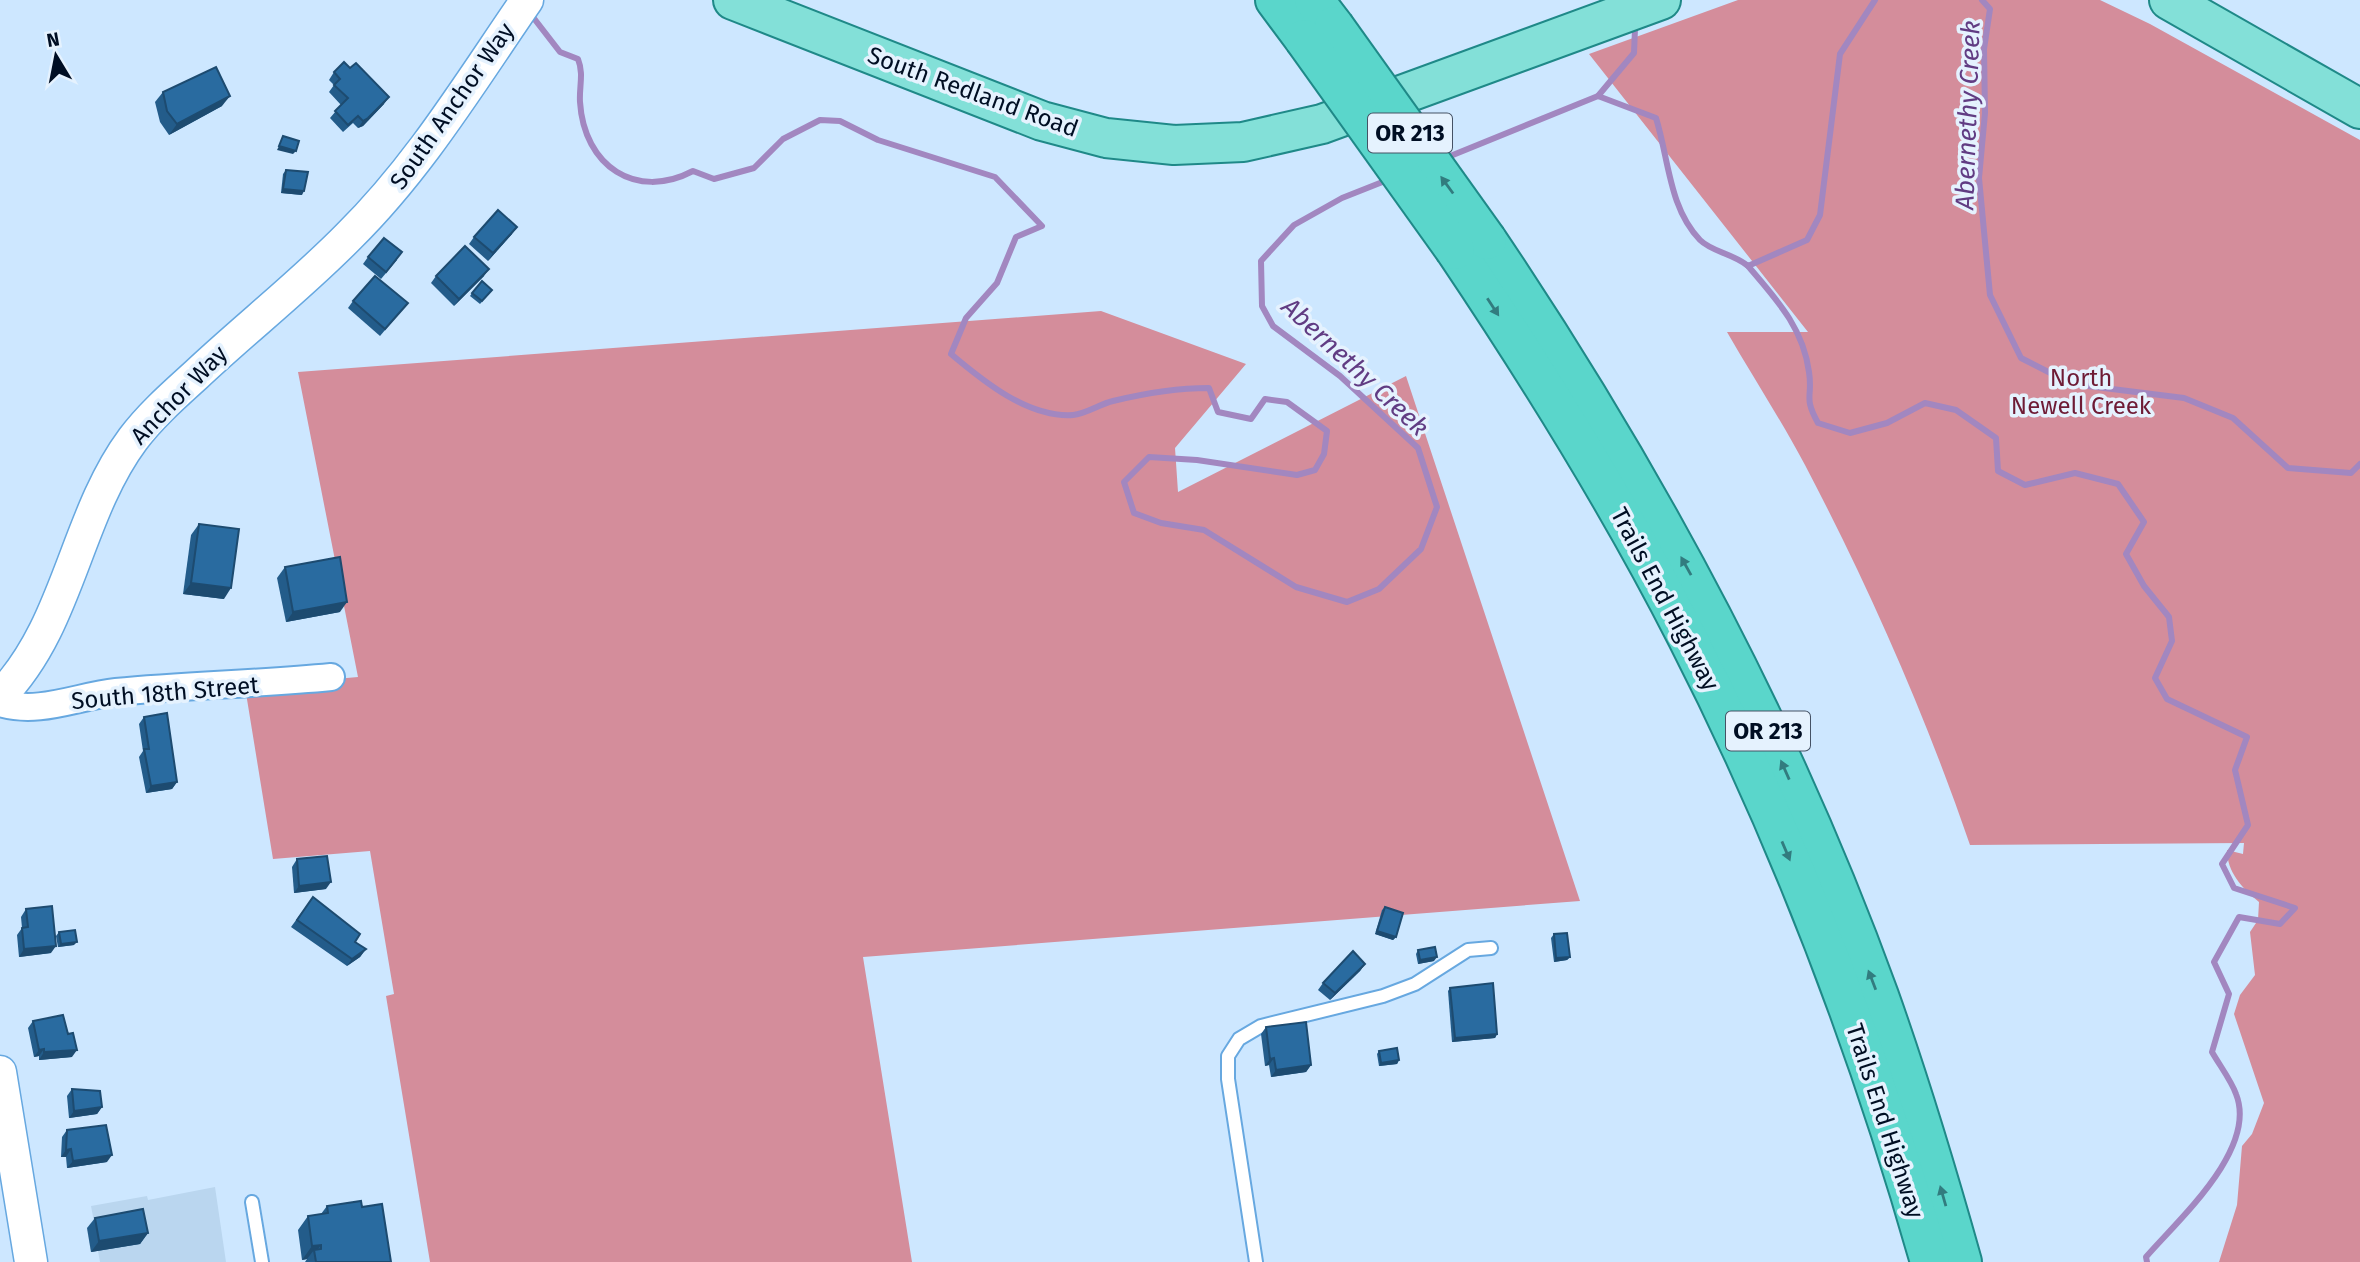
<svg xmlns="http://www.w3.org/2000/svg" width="2360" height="1262" font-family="'Fira Sans',sans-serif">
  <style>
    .built { fill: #bad6ef }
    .forest { fill: #d48d9b }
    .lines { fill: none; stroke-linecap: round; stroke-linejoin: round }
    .stream { stroke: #a287c0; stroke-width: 6 }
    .service-casing { stroke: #67a8e0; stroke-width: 16 }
    .minor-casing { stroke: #67a8e0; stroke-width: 30 }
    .tertiary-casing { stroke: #67a8e0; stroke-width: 35 }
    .primary-casing { stroke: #1f8988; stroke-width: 42 }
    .trunk-casing { stroke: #1f8988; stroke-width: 42 }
    .service { stroke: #fff; stroke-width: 12 }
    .minor { stroke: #fff; stroke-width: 26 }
    .tertiary { stroke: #fff; stroke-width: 32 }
    .primary { stroke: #83e0d8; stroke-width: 38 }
    .trunk { stroke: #5ad6cb; stroke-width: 38 }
    .trunk-bridge-casing { stroke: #1f8988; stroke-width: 42; stroke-linecap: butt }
    .trunk-bridge { stroke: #5ad6cb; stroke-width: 38 }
    .wall { fill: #235c8a }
    .shaded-wall { fill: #1d4b70 }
    .building { fill: #296ba0; stroke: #1d4b70; stroke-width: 2 }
    .oneway { fill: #327c7f }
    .labels { text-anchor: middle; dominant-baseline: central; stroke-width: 7; stroke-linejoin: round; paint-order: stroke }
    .shield { fill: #e5f2fe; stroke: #455265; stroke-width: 2 }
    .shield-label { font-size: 23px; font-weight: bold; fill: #000e23 }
    .street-label { font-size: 24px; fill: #000e23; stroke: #e5f2fe }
    .park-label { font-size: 24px; fill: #6e1b35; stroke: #e5f2fe }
    .water-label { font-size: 26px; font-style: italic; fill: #613c83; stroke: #e5f2fe }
  </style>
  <rect width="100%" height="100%" fill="#cde7ff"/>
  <path class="built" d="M215,1187L226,1262H100L98,1251L91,1252L87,1229L95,1227L91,1206L147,1196L148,1200Z"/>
  <g class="forest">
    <path d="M1738,0H2100L2150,24L2360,140V1262H2219L2237,1205L2242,1146L2252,1134L2264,1103L2234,1014L2240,995L2255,975L2250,932L2258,920L2259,902C2242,888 2227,872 2227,850L2243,854L2244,843L1970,845C1925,714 1869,587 1805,465C1781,420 1753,377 1727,332H1808L1589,54Z"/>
    <path d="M1101,311L1246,364L1175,448L1178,492L1406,376L1580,901L863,957L912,1262H430L386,996L394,994L370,851L273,859L245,687L358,677L298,372Z"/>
  </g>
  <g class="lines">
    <g class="stream">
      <path d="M1982,0L1990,9L1984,49L1985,113L1979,178L1990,295L2021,358L2072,384L2184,398L2233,418L2288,468L2351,473L2360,464"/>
      <path d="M529,12L560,52L578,59C584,74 579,87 580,102C584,166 636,201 693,171L714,179L754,168L783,139L820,120L840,121L878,140L995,177L1042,226L1016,237L997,283L966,318L951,354C983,381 1028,418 1073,415C1086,414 1100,404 1113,401C1146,393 1176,388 1209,388L1218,412L1251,419L1265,399L1287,402L1327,431L1324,454L1315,470L1297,475L1197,460L1149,457L1124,482L1134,513L1161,523L1204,530L1296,587L1347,602L1379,589L1421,549L1437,507L1418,448L1340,376L1273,326L1262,306L1261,261L1294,225L1342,198L1390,179"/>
      <path d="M1598,96L1634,53L1635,29"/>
      <path d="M1443,159L1598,96L1656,118C1669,160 1669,208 1700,240C1712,252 1734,254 1748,266L1807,240L1820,215L1840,54L1875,0"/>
      <path d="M1748,266C1776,299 1803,327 1809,372C1813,398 1803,396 1818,423L1850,433L1887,423L1925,403L1956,410L1996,438L1998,471L2025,485L2075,473L2118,484L2144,522L2126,554L2144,586L2169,617L2172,641L2155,678L2167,699L2247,737L2235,770L2248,825L2222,864L2234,888L2295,908L2280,924L2239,917L2214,962L2229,994L2212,1052C2220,1066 2231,1080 2236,1094C2258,1149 2179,1219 2146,1257L2147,1262"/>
    </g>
    <g class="service-casing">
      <g id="service">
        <path d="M252,1202L262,1262"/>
        <path d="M1256,1262L1228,1079V1056L1239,1039L1261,1026L1383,996L1415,984L1468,950L1491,948"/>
      </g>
    </g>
    <g class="minor-casing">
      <path id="minor" d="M0,703C39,715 78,696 116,692C188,685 260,684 331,677"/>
    </g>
    <g class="tertiary-casing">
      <g id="tertiary">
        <path d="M0,696C69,626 75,517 133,439C151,415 174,395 196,375C246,328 301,285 349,236C420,166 471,81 527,0"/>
        <path d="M0,1072L31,1262"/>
      </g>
    </g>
    <g class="primary-casing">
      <g id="primary">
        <path d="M733,0L1042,121L1106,138L1174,145L1243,142L1322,124L1661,0"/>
        <path d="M2169,0L2360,109"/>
      </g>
    </g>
    <g class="trunk-casing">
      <g id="trunk">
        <path d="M1275,0L1304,39"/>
        <path d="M1314,0L1334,26"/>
        <path d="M1487,240C1646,476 1782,728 1879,996C1910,1083 1937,1173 1962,1262"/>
        <path d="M1455,250C1539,375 1619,503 1687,637C1789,836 1869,1047 1930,1262"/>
      </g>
    </g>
    <use href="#service" class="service"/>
    <use href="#minor" class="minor"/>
    <use href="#tertiary" class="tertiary"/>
    <use href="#primary" class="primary"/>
    <use href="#trunk" class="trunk"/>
    <g class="trunk-bridge-casing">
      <g id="trunk-bridge">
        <path d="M1334,26L1487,240"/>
        <path d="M1304,39L1455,250"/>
      </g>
    </g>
    <use href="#trunk-bridge" class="trunk-bridge"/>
  </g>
  <g class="wall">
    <path d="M334,72L384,104L363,126L358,128L353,123L343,132L330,118L341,105L329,92L334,85L329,80Z"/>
    <path d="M163,92L222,106L169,135L160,122L155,102Z"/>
    <path d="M286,170L302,195L281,193L283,174Z"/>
    <path d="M512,234L488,261L469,244L474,237Z"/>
    <path d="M368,257L397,260L381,279L363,264Z"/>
    <path d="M436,276H484L454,306L431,283Z"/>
    <path d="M472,293L489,294L480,304L470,296Z"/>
    <path d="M353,301L402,310L380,336L348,308Z"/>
    <path d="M199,524L224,599L183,594L191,535Z"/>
    <path d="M285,567L340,612L286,622L277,578Z"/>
    <path d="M144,717L177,782L172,789L146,793L139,757L143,751L139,724Z"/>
    <path d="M297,859L326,889L294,893L292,867Z"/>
    <path d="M313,897L355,942L366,949L360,957L347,966L291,927Z"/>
    <path d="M1385,907L1396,937L1393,940L1375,934L1382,910Z"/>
    <path d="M26,909L51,953L19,957L17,935L22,928L21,917Z"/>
    <path d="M59,932L74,945L58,947L56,936Z"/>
    <path d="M1554,934L1570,957L1567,960L1554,962L1551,938Z"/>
    <path d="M1418,950L1434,961L1418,964L1416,954Z"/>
    <path d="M1365,964L1360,971L1330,1000L1318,990L1323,983Z"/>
    <path d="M1450,988L1497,1034L1495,1038L1452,1042L1448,991Z"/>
    <path d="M33,1021L72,1057L39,1060V1056L34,1057L28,1028Z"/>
    <path d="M1266,1027L1311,1065L1306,1072L1271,1077L1269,1065L1265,1066L1261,1034Z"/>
    <path d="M1379,1051L1399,1060L1397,1064L1379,1066L1377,1054Z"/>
    <path d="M72,1089L102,1107L97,1114L69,1118L67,1096Z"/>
    <path d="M67,1130L107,1162L67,1168L66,1157H61L62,1137Z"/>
    <path d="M327,1206L362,1207L391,1262H305L307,1259L302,1260L298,1230L308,1216L321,1214Z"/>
    <path d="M95,1218L148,1233L140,1244L91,1252L87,1228Z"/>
  </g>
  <g class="shaded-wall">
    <path d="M230,96L222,106L169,135L177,124Z"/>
    <path d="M389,97L384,104L363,126L358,128L363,121Z"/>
    <path d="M279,146L296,151L293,154L277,150Z"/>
    <path d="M283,189L304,191L302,195L281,193Z"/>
    <path d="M517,227L512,234L488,261L493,253Z"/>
    <path d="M489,269L484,276L454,306L459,299Z"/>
    <path d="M191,583L231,588L224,599L183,594Z"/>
    <path d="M347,602L340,612L286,622L293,612Z"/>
    <path d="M177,782L172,789L146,793L151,786Z"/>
    <path d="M331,882L326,889L294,893L299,886Z"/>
    <path d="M1377,931L1396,937L1393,940L1375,934Z"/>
    <path d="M77,942L74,945L58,947L61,944Z"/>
    <path d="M56,946L51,953L19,957L24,949Z"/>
    <path d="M366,949L360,957L347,966L352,959Z"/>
    <path d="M1437,957L1434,961L1418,964L1420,960Z"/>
    <path d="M1570,957L1567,960L1554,962L1556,958Z"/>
    <path d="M1365,964L1360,971L1330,1000L1335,993Z"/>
    <path d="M1497,1034L1495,1038L1452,1042L1455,1038Z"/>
    <path d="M44,1049L39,1056L34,1057L39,1050Z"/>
    <path d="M77,1050L72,1057L39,1060L44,1052Z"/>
    <path d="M1274,1058L1269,1065L1265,1066L1270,1059Z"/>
    <path d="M1399,1060L1397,1064L1379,1066L1381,1063Z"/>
    <path d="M1311,1065L1306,1072L1271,1077L1276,1070Z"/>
    <path d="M102,1107L97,1114L69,1118L74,1111Z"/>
    <path d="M71,1149L66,1157H61L66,1150Z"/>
    <path d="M112,1155L107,1162L67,1168L73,1161Z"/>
    <path d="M148,1233L140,1244L91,1252L99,1241Z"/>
    <path d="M321,1245L315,1253L314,1250L307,1259L302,1260L312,1246Z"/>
  </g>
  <g class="building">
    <path d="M344,62L350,68L356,63L389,97L368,118L363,121L358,116L348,125L335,111L348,98L334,85L340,79L334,72Z"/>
    <path d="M216,67L230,96L177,124L167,111L163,92Z"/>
    <path d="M283,136L299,141L296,151L279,146Z"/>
    <path d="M286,170L308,172L304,191L283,189Z"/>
    <path d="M498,210L517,227L493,253L474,237Z"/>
    <path d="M384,238L402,252L386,272L368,257Z"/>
    <path d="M465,246L489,269L459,299L436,276Z"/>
    <path d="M375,276L408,303L385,329L353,301Z"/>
    <path d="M482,281L492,290L482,301L472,293Z"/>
    <path d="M199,524L239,529L231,588L191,583Z"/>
    <path d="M340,557L347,602L293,612L285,567Z"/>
    <path d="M167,713L177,782L151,786L144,749H149L144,717Z"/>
    <path d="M327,856L331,882L299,886L297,859Z"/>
    <path d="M313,897L360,934L355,942L366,949L352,959L297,920Z"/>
    <path d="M52,906L56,946L24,949L22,928L28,927L26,909Z"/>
    <path d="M1385,907L1403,913L1396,937L1377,931Z"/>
    <path d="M75,930L77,942L61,944L59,932Z"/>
    <path d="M1567,933L1570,957L1556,958L1554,934Z"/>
    <path d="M1435,947L1437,957L1420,960L1418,950Z"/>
    <path d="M1353,951L1365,964L1335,993L1323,983Z"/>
    <path d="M1493,983L1497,1034L1455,1038L1450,988Z"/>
    <path d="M63,1015L68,1034L73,1033L77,1050L44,1052V1049L39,1050L33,1021Z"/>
    <path d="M1306,1022L1311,1065L1276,1070L1274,1058L1270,1059L1266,1027Z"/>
    <path d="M1397,1048L1399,1060L1381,1063L1379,1051Z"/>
    <path d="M72,1089L100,1091L102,1107L74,1111Z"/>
    <path d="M106,1125L112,1155L73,1161L71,1149L66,1150L67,1130Z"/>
    <path d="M361,1201L362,1207L382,1204L391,1262H316L314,1250L321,1249V1245L312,1246L308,1216L328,1213L327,1206Z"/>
    <path d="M143,1209L148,1233L99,1241L95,1218Z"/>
  </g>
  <defs><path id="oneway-solid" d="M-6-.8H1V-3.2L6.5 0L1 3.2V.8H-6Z" transform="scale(1.75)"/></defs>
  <g class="oneway">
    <use href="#oneway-solid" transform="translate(1447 185) rotate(-126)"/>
    <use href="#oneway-solid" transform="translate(1493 307) rotate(57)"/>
    <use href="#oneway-solid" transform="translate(1686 566) rotate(-119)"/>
    <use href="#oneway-solid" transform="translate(1785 770) rotate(-114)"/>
    <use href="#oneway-solid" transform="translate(1786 851) rotate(67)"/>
    <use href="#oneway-solid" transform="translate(1872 980) rotate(-111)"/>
    <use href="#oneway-solid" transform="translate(1943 1196) rotate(-106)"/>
  </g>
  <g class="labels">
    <g class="shield">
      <rect x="1368" y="113.5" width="84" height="39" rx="5"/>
      <rect x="1726" y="711.5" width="84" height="39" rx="5"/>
    </g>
    <g class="shield-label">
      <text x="1410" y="133">OR 213</text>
      <text x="1768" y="731">OR 213</text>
    </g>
    <g class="street-label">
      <text transform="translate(973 92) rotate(20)">South Redland Road</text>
      <text transform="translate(452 106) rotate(-55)">South Anchor Way</text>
      <text transform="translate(179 395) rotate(-46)">Anchor Way</text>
      <text transform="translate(1665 599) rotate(62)">Trails End Highway</text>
      <text transform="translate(165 693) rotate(-5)">South 18th Street</text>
      <text transform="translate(1885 1121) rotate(72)">Trails End Highway</text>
    </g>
    <g class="park-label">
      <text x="2081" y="378">North<tspan x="2081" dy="28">Newell Creek</tspan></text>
    </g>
    <g class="water-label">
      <text transform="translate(1968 115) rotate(-88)">Abernethy Creek</text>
      <text transform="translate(1355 367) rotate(43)">Abernethy Creek</text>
    </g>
  </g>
  <g transform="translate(56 56) rotate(350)" stroke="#e5f2fe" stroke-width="5" paint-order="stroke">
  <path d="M0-5L12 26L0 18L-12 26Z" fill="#000e23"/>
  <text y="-10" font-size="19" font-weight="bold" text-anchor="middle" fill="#000e23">N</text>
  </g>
</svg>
